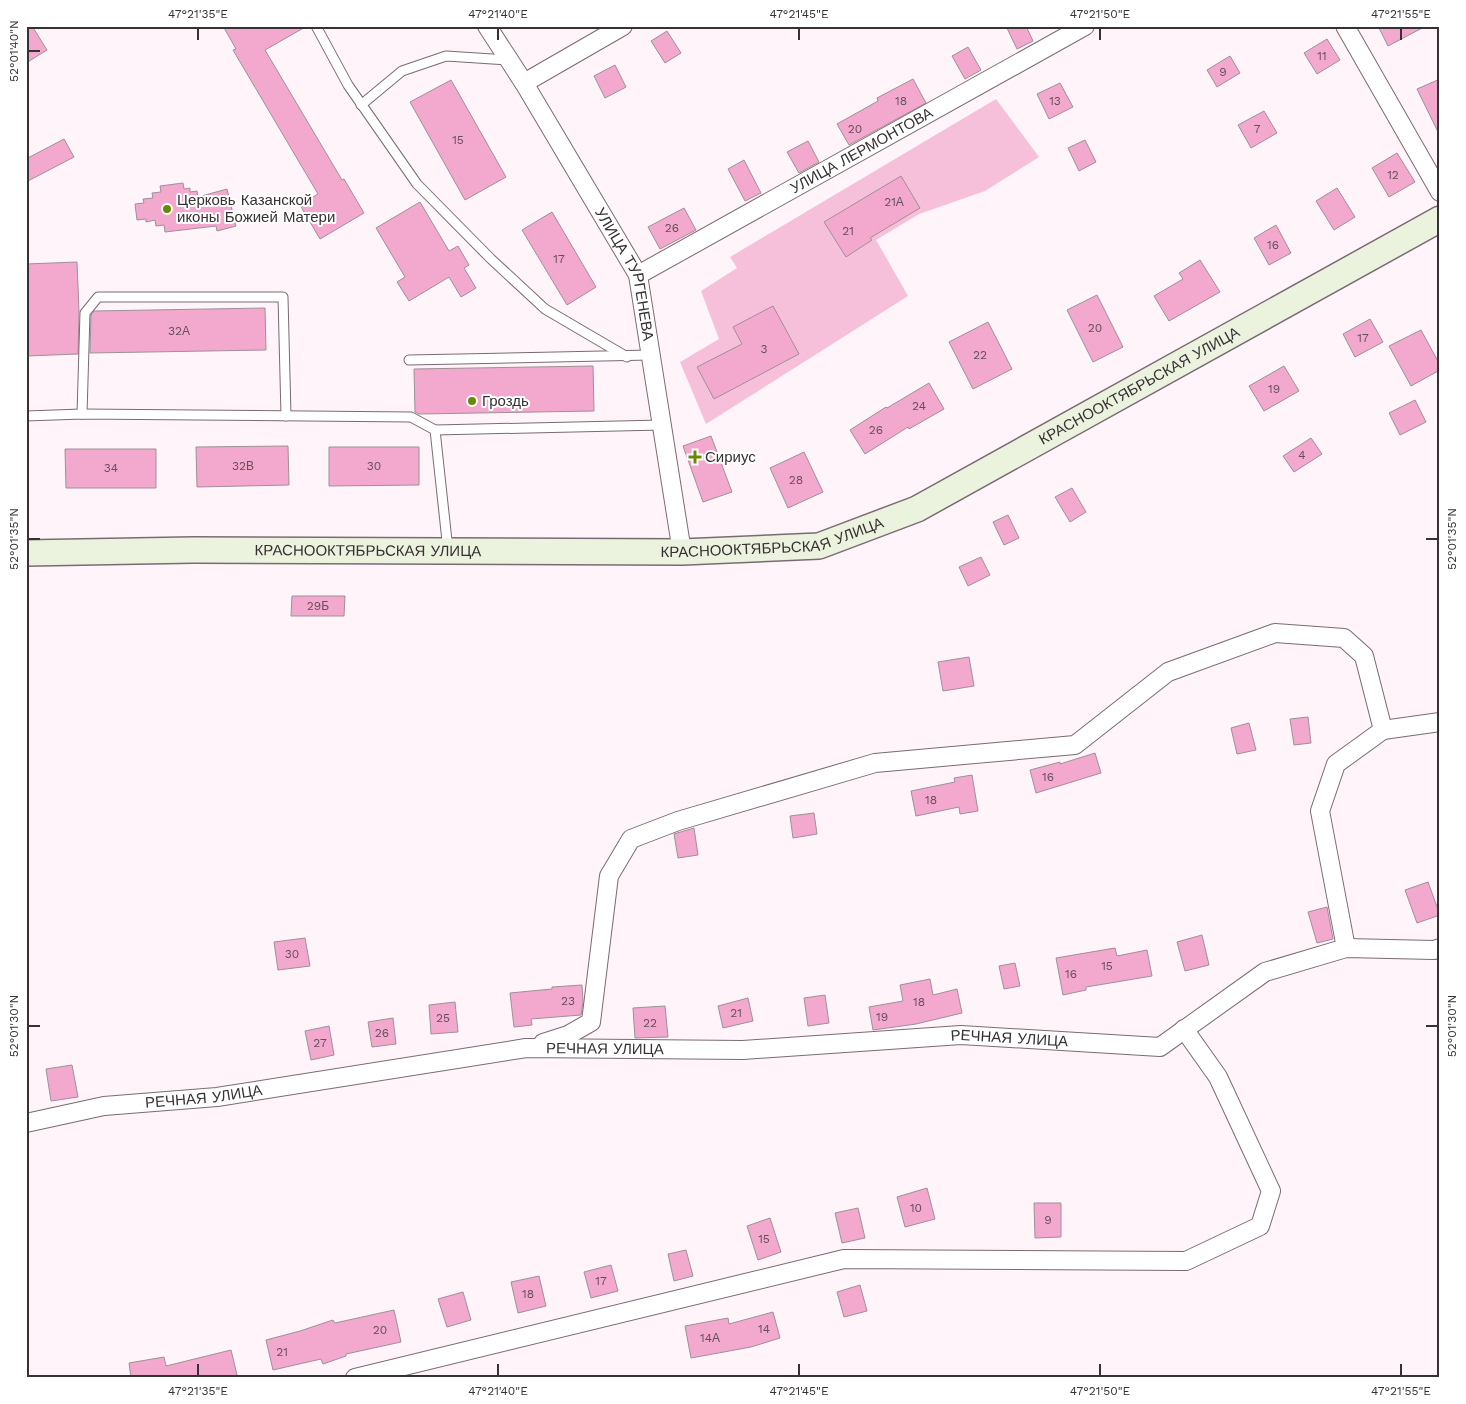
<svg xmlns="http://www.w3.org/2000/svg" width="1466" height="1404" font-family="'Work Sans',sans-serif">
  <style>
    .green { fill: #f6c0da }
    .building { fill: #f3a8ce; stroke: #9f9097 }
    .lines { fill: none; stroke-linecap: round; stroke-linejoin: round }
    .lane-casing { stroke: #7a6b72; stroke-width: 11 }
    .street-casing { stroke: #7a6b72; stroke-width: 20 }
    .secondary-casing { stroke: #7a6b72; stroke-width: 28 }
    .lane { stroke: #fff; stroke-width: 9 }
    .street { stroke: #fff; stroke-width: 18 }
    .secondary { stroke: #ebf2de; stroke-width: 25 }
    .ticks { fill: none; stroke: #373134; stroke-width: 2 }
    .poi-dot { fill: #688908; stroke: #fff; stroke-width: 2 }
    .labels { text-anchor: middle; dominant-baseline: central; stroke-width: 4; stroke-linejoin: round; paint-order: stroke }
    .number-label { font-size: 12px; fill: #664f5a }
    .street-label { font-size: 15px; fill: #373134; stroke: #fff }
    .poi-label { font-size: 15px; fill: #373134; stroke: #fff; text-anchor: start }
    .neatline { fill: none; stroke: #373134; stroke-width: 2 }
    .ticks-label { font-size: 12px; text-anchor: middle; fill: #373134 }
  </style>
  <rect width="100%" height="100%" fill="#fef4f9"/>
  <path class="green" d="M996,99L1039,157L985,191L919,214L876,240L908,296L706,424L680,362L719,339L701,291L737,268L730,257Z"/>
  <g class="building">
    <path d="M26,26H32L47,50L26,63Z"/>
    <path d="M223,26H307L265,50L342,180L344,179L364,213L320,239L300,205L318,194L233,50L236,49Z"/>
    <path d="M1006,26H1026L1033,41L1017,49Z"/>
    <path d="M1378,26H1426L1388,46Z"/>
    <path d="M667,31L681,53L665,63L651,41Z"/>
    <path d="M1327,39L1340,60L1317,74L1304,53Z"/>
    <path d="M968,47L981,70L965,79L952,56Z"/>
    <path d="M1230,56L1240,73L1217,87L1207,70Z"/>
    <path d="M615,65L626,87L605,98L594,76Z"/>
    <path d="M913,79L926,103L849,145L837,124L878,101L877,98Z"/>
    <path d="M1440,79V136L1417,89Z"/>
    <path d="M451,80L506,177L465,200L410,102Z"/>
    <path d="M1060,83L1073,107L1049,119L1037,94Z"/>
    <path d="M1264,111L1277,133L1251,148L1238,125Z"/>
    <path d="M64,139L74,157L26,182V159Z"/>
    <path d="M1085,140L1096,162L1079,171L1068,148Z"/>
    <path d="M808,141L819,162L799,173L787,152Z"/>
    <path d="M1397,153L1415,182L1389,197L1372,168Z"/>
    <path d="M744,160L761,193L745,201L728,169Z"/>
    <path d="M901,176L920,208L870,238L872,240L846,257L824,222Z"/>
    <path d="M183,183L184,189L190,188V192L197,191L198,197L227,189L236,226L217,231L216,226L165,232L164,225L156,226L155,220L146,222V219L137,220L135,204L144,203L143,199L153,198L152,193L161,192L160,186Z"/>
    <path d="M1337,188L1355,217L1334,230L1316,201Z"/>
    <path d="M420,202L449,251L458,246L469,265L464,268L476,288L461,297L449,277L409,301L397,282L405,277L376,228Z"/>
    <path d="M684,208L696,230L660,249L648,227Z"/>
    <path d="M552,212L596,287L567,305L522,230Z"/>
    <path d="M1276,225L1291,253L1269,265L1254,238Z"/>
    <path d="M1200,260L1220,292L1169,321L1154,296L1183,279L1179,273Z"/>
    <path d="M77,262L79,312L78,354L26,356V264Z"/>
    <path d="M1097,295L1123,347L1093,362L1067,310Z"/>
    <path d="M773,306L799,354L714,399L697,367L742,344L733,327Z"/>
    <path d="M265,308L266,350L90,353L91,315L94,311Z"/>
    <path d="M1370,319L1383,342L1355,357L1343,334Z"/>
    <path d="M988,322L1012,369L973,389L949,342Z"/>
    <path d="M1421,330L1440,365V370L1411,386L1389,346Z"/>
    <path d="M593,366L594,411L419,414L415,412L414,369Z"/>
    <path d="M1284,366L1299,391L1264,411L1249,386Z"/>
    <path d="M929,383L944,409L909,429L908,427L865,454L850,430L886,407L887,408Z"/>
    <path d="M1415,400L1426,422L1400,435L1389,413Z"/>
    <path d="M711,436L732,492L703,502L683,446Z"/>
    <path d="M1311,438L1322,454L1294,472L1283,456Z"/>
    <path d="M288,446L289,485L197,487L196,447Z"/>
    <path d="M329,447H419V485L329,486Z"/>
    <path d="M65,449H156V488H66Z"/>
    <path d="M804,452L823,492L788,508L770,468Z"/>
    <path d="M1072,488L1086,512L1070,522L1055,497Z"/>
    <path d="M1008,515L1019,538L1004,545L993,522Z"/>
    <path d="M981,557L990,575L968,586L959,567Z"/>
    <path d="M292,596H345L344,616H291Z"/>
    <path d="M969,657L974,686L943,691L938,662Z"/>
    <path d="M1308,717L1311,743L1294,745L1290,719Z"/>
    <path d="M1249,723L1256,750L1237,754L1231,728Z"/>
    <path d="M1095,753L1101,773L1036,793L1030,770L1060,762V764Z"/>
    <path d="M972,775L978,811L960,814L959,807L916,816L911,791L955,782L954,778Z"/>
    <path d="M814,813L817,834L793,838L790,816Z"/>
    <path d="M694,828L698,855L678,858L674,834Z"/>
    <path d="M1428,882L1440,915L1417,923L1405,890Z"/>
    <path d="M1327,907L1333,939L1317,943L1308,912Z"/>
    <path d="M1202,935L1209,965L1185,971L1177,942Z"/>
    <path d="M305,938L310,966L278,970L274,942Z"/>
    <path d="M1115,948L1117,956L1147,950L1152,976L1086,987V990L1063,995L1056,958Z"/>
    <path d="M1015,963L1020,986L1004,989L999,966Z"/>
    <path d="M930,979L933,995L957,989L962,1013L916,1024L873,1030L869,1007L903,1001L900,985Z"/>
    <path d="M582,985L583,1002L581,1015L531,1019L532,1025L514,1027L510,993L552,989V987Z"/>
    <path d="M825,995L829,1023L808,1026L804,998Z"/>
    <path d="M748,998L753,1021L723,1028L718,1006Z"/>
    <path d="M455,1002L458,1032L431,1034L429,1005Z"/>
    <path d="M665,1006L668,1037L635,1038L633,1008Z"/>
    <path d="M393,1018L396,1044L372,1047L368,1022Z"/>
    <path d="M329,1026L334,1055L311,1060L305,1031Z"/>
    <path d="M72,1065L78,1097L51,1101L46,1069Z"/>
    <path d="M927,1188L935,1219L905,1227L897,1197Z"/>
    <path d="M1034,1203H1061V1237L1035,1238Z"/>
    <path d="M858,1208L865,1238L842,1243L835,1213Z"/>
    <path d="M770,1218L781,1252L758,1260L747,1226Z"/>
    <path d="M686,1250L693,1276L674,1281L668,1254Z"/>
    <path d="M611,1265L618,1291L591,1298L584,1272Z"/>
    <path d="M539,1276L546,1306L518,1313L511,1282Z"/>
    <path d="M860,1285L867,1311L844,1317L837,1292Z"/>
    <path d="M463,1292L471,1320L447,1327L438,1299Z"/>
    <path d="M394,1310L401,1342L346,1354V1356L323,1364L321,1359L273,1370L266,1340L300,1331L333,1320L335,1323Z"/>
    <path d="M773,1312L780,1338L751,1347L691,1358L685,1326L728,1318L729,1324Z"/>
    <path d="M231,1350L237,1375L227,1378H131L129,1363L164,1357L166,1366Z"/>
  </g>
  <g class="lines">
    <g class="lane-casing">
      <g id="lane">
        <path d="M316,26L348,85L417,184L491,259L545,309L627,357"/>
        <path d="M361,105L402,71L446,56L508,60"/>
        <path d="M409,360L650,355"/>
        <path d="M82,414L85,313L98,297H283L286,416"/>
        <path d="M26,416L82,414L411,417L435,430L448,550"/>
        <path d="M435,430L662,425"/>
      </g>
    </g>
    <g class="street-casing">
      <g id="street">
        <path id="s1" d="M487,26L524,83L638,275L682,552"/>
        <path d="M1345,26L1440,192"/>
        <path d="M524,83L623,26"/>
        <path id="s2" d="M638,275L1085,26"/>
        <path d="M1383,730L1440,722"/>
        <path d="M543,1043L568,1035L591,1022L609,876L631,839L678,821L875,763L1075,745L1168,672L1275,633L1344,638L1364,656L1383,730L1336,764L1320,811L1346,948"/>
        <path id="s3" d="M26,1123L104,1106L217,1097L526,1048L743,1050L961,1035L1160,1047L1265,972L1346,948L1434,950L1440,948"/>
        <path d="M355,1378L844,1259L1186,1261L1260,1226L1271,1191L1218,1077L1184,1029"/>
      </g>
    </g>
    <g class="secondary-casing">
      <g id="secondary">
        <path id="s4" d="M26,553L193,550L682,552L819,546L917,509L1440,219"/>
      </g>
    </g>
    <use href="#lane" class="lane"/>
    <use href="#street" class="street"/>
    <use href="#secondary" class="secondary"/>
  </g>
  <path class="ticks" d="M198,28V40M498,28V40M799,28V40M1100,28V40M1401,28V40M28,51H40M28,539H40M1426,539H1438M28,1026H40M1426,1026H1438M198,1364V1376M498,1364V1376M799,1364V1376M1100,1364V1376M1401,1364V1376"/>
  <g class="poi-dot">
    <circle cx="167" cy="209" r="5"/>
    <circle cx="472" cy="401" r="5"/>
    <path d="M692.5 449.5h5v5h5v5h-5v5h-5v-5h-5v-5h5z"/>
  </g>
  <g class="labels">
    <g class="number-label">
      <text x="1322" y="56">11</text>
      <text x="1223" y="72">9</text>
      <text x="901" y="101">18</text>
      <text x="1055" y="101">13</text>
      <text x="855" y="129">20</text>
      <text x="1257" y="129">7</text>
      <text x="458" y="140">15</text>
      <text x="1393" y="175">12</text>
      <text x="894" y="202">21А</text>
      <text x="672" y="228">26</text>
      <text x="848" y="231">21</text>
      <text x="1273" y="245">16</text>
      <text x="559" y="259">17</text>
      <text x="1095" y="328">20</text>
      <text x="179" y="331">32А</text>
      <text x="1363" y="338">17</text>
      <text x="764" y="349">3</text>
      <text x="980" y="355">22</text>
      <text x="1274" y="389">19</text>
      <text x="919" y="406">24</text>
      <text x="876" y="430">26</text>
      <text x="1302" y="455">4</text>
      <text x="243" y="466">32В</text>
      <text x="374" y="466">30</text>
      <text x="111" y="468">34</text>
      <text x="796" y="480">28</text>
      <text x="318" y="606">29Б</text>
      <text x="1048" y="777">16</text>
      <text x="931" y="800">18</text>
      <text x="292" y="954">30</text>
      <text x="1107" y="966">15</text>
      <text x="1071" y="974">16</text>
      <text x="568" y="1001">23</text>
      <text x="919" y="1002">18</text>
      <text x="736" y="1013">21</text>
      <text x="882" y="1017">19</text>
      <text x="443" y="1018">25</text>
      <text x="650" y="1023">22</text>
      <text x="382" y="1033">26</text>
      <text x="320" y="1043">27</text>
      <text x="916" y="1208">10</text>
      <text x="1048" y="1220">9</text>
      <text x="764" y="1239">15</text>
      <text x="601" y="1281">17</text>
      <text x="528" y="1294">18</text>
      <text x="764" y="1329">14</text>
      <text x="380" y="1330">20</text>
      <text x="710" y="1338">14А</text>
      <text x="282" y="1352">21</text>
    </g>
    <g class="street-label">
      <text stroke="none"><textPath href="#s2" startOffset="256">УЛИЦА ЛЕРМОНТОВА</textPath></text>
      <text stroke="none"><textPath href="#s1" startOffset="286">УЛИЦА ТУРГЕНЕВА</textPath></text>
      <text stroke="none"><textPath href="#s4" startOffset="1152">КРАСНООКТЯБРЬСКАЯ УЛИЦА</textPath></text>
      <text stroke="none"><textPath href="#s4" startOffset="748">КРАСНООКТЯБРЬСКАЯ УЛИЦА</textPath></text>
      <text stroke="none"><textPath href="#s4" startOffset="342">КРАСНООКТЯБРЬСКАЯ УЛИЦА</textPath></text>
      <text stroke="none"><textPath href="#s3" startOffset="990">РЕЧНАЯ УЛИЦА</textPath></text>
      <text stroke="none"><textPath href="#s3" startOffset="585">РЕЧНАЯ УЛИЦА</textPath></text>
      <text stroke="none"><textPath href="#s3" startOffset="180">РЕЧНАЯ УЛИЦА</textPath></text>
    </g>
    <g class="poi-label">
      <text x="177" y="200">Церковь Казанской<tspan x="177" dy="17">иконы Божией Матери</tspan></text>
      <text x="482" y="401">Гроздь</text>
      <text x="705" y="457">Сириус</text>
    </g>
  </g>
  <rect width="1466" height="1404" fill="none" stroke="#ffffff" stroke-width="55"/>
  <rect x="28" y="28" width="1410" height="1348" class="neatline"/>
  <g class="ticks-label">
    <text x="198" y="18">47°21'35"E</text>
    <text x="498" y="18">47°21'40"E</text>
    <text x="799" y="18">47°21'45"E</text>
    <text x="1100" y="18">47°21'50"E</text>
    <text x="1401" y="18">47°21'55"E</text>
    <text transform="translate(14 51) rotate(-90)" y="4">52°01'40"N</text>
    <text transform="translate(14 539) rotate(-90)" y="4">52°01'35"N</text>
    <text transform="translate(1452 539) rotate(-90)" y="4">52°01'35"N</text>
    <text transform="translate(14 1026) rotate(-90)" y="4">52°01'30"N</text>
    <text transform="translate(1452 1026) rotate(-90)" y="4">52°01'30"N</text>
    <text x="198" y="1395">47°21'35"E</text>
    <text x="498" y="1395">47°21'40"E</text>
    <text x="799" y="1395">47°21'45"E</text>
    <text x="1100" y="1395">47°21'50"E</text>
    <text x="1401" y="1395">47°21'55"E</text>
  </g>
</svg>
